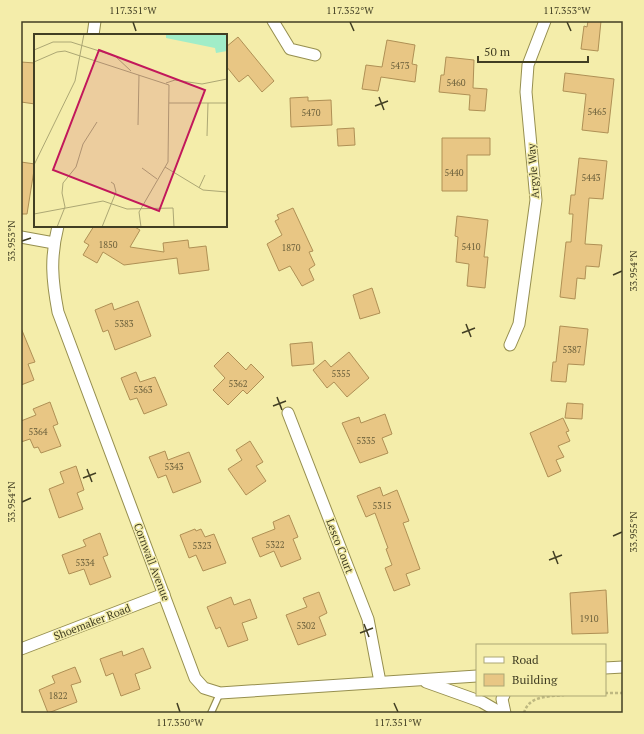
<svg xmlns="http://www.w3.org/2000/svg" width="644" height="734" font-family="'PT Serif',serif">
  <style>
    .building { fill: #e8c684; stroke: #af9055 }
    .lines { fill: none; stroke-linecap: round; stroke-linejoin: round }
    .service-casing { stroke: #968f4f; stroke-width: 8 }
    .minor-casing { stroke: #968f4f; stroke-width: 13 }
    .path { stroke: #beb881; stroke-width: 2.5; stroke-dasharray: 3 2; stroke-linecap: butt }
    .service { stroke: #fff; stroke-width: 5.5 }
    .minor { stroke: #fff; stroke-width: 11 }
    .ticks { fill: none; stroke: #413e23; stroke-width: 1.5 }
    .labels { text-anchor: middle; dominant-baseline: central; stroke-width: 3; stroke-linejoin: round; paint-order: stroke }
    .number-label { font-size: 9px; fill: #6b603b }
    .street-label { font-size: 11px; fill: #413e23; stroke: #f4edaa }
    .inset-road { fill: none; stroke: #aca774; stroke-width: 1 }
    .view { fill: #c2185b; fill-opacity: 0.15; stroke: #c2185b; stroke-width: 2 }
    .inset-edge { fill: none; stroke: #413e23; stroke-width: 2 }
    .neatline { fill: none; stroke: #413e23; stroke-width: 1.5 }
    .ticks-label { font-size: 10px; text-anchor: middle; fill: #413e23 }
  </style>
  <rect width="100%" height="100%" fill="#f4edaa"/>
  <g class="building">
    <path d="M588,21H601L598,51L581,49L584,26L587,27Z"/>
    <path d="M238,37L274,81L262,92L248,75L239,82L226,66V47Z"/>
    <path d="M387,40L415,45L412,64L417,65L415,82L381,77L378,91L362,89L366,65L382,67Z"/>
    <path d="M446,57L474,60L473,88L487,89L485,111L469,110L470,95L439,92L441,75H444Z"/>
    <path d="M21,62L35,63V104L21,102Z"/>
    <path d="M565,73L614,79L608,133L582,130L586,94L563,91Z"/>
    <path d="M308,97V101L331,100L332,125L291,127L290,98Z"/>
    <path d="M354,128L355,145L338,146L337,129Z"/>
    <path d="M442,138H490V155H467V191H442Z"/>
    <path d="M579,158L607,161L603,199L589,198L585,244L602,245L599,267L586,266L585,279L577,278L575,299L560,297L566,242H571L573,214H569L571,195H575Z"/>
    <path d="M21,162L35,164L27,214H21Z"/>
    <path d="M293,208L313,251L309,252L315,265L309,269L314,280L302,286L290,266L279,271L267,244L282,235L275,221L279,219L277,215Z"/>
    <path d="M457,216L488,220L484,257H488L485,288L467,286L469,264L456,262L458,237L455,236Z"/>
    <path d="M94,226H133L140,230L130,247L164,252L163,243L188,240L189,248L206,246L209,270L179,274L177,258L124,265L103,252L97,263L83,255L89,245L84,242Z"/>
    <path d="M372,288L380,313L360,319L353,295Z"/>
    <path d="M138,301L151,336L115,350L108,330L103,332L95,310L112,303L114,310Z"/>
    <path d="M560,326L588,329L584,365L568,364L566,382L551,381L553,362H556Z"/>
    <path d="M21,328L35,362L28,364L34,380L21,385Z"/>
    <path d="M312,342L314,364L292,366L290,344Z"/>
    <path d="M228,352L246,370L251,364L264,377L247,394L243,390L228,405L213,390L225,378L214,366Z"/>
    <path d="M349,352L369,378L347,397L334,382L327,388L313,370L325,360L331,367Z"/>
    <path d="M136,372L140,382L155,377L167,405L144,414L137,398L130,400L121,378Z"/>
    <path d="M50,402L58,424L53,426L61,446L41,453L38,447L34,448L30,439L21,442V421L36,415L33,409Z"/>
    <path d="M567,403L583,404L582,419L565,418Z"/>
    <path d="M385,414L392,434L382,438L388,453L360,463L342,423L359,417L361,423Z"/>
    <path d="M563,418L569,431L566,432L570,441L558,446L564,457L556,460L561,471L548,477L530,433Z"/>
    <path d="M250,441L263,462L256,466L266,481L246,495L228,469L242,460L236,450Z"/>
    <path d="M165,451L168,460L189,452L201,482L173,493L166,475L158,478L149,457Z"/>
    <path d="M76,466L84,490L77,493L83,509L59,518L49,489L64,483L60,472Z"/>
    <path d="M380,487L383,496L397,490L409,521L403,523L420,569L406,574L410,585L394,591L385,568L392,565L386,549L388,548L375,513L366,517L357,496Z"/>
    <path d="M289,515L298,537L293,539L301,559L281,567L274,551L260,557L252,538L275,529L273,522Z"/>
    <path d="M195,529L196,531L201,529L205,537L214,534L226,563L203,571L196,555L189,558L180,535Z"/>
    <path d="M100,533L108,555L103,557L111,577L90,585L84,569L69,574L62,555L86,546L83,540Z"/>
    <path d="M606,590L608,633L572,634L570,593Z"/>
    <path d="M319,592L327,613L319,617L326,635L298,645L286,615L307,607L303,598Z"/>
    <path d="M231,597L234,605L250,599L257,618L242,623L248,640L228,647L220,627L216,629L207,607Z"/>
    <path d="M143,648L151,668L135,674L140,689L121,696L113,673L106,676L100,659L122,651L123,656Z"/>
    <path d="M75,667L81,682L71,685L77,702L48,713L39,690L55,683L52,676Z"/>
  </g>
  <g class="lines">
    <g class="service-casing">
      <path id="service" d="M211,713L220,693"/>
    </g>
    <g class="minor-casing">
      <g id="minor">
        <path d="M273,21L290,49L315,55"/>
        <path d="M93,35L95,21"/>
        <path d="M58,226C50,258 52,280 58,312L195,678L204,688L220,693L477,676"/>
        <path d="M21,237L54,243"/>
        <path d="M510,345L519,324L536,200L526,92L528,65L545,21"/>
        <path d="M288,413L368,619L380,682"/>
        <path d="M21,649L164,594"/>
        <path d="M605,668L623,667"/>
        <path d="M426,682L482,702L501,713"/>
        <path d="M504,695L502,699L505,713"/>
      </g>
    </g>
    <g class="path">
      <path d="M605,693H623"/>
      <path d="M524,713C529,695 548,697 564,695"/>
    </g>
    <use href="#service" class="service"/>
    <use href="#minor" class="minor"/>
  </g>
  <path class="ticks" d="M133,22L136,31M350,22L354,31M567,22L571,31M379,97L384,110M375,106L388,101M22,241L31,238M613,275L622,271M466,324L471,337M462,333L475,328M277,397L282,410M273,406L286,401M87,469L92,482M83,478L96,473M22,502L31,498M613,536L622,532M553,551L558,564M549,560L562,555M364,624L369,637M360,633L373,628M177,703L180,712M394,703L398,712"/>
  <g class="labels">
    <g class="number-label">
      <text x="400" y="66">5473</text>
      <text x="456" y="83">5460</text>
      <text x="597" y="112">5465</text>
      <text x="311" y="113">5470</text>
      <text x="454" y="173">5440</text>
      <text x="591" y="178">5443</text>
      <text x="108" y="245">1850</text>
      <text x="471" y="247">5410</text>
      <text x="291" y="248">1870</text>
      <text x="124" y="324">5383</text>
      <text x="572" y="350">5387</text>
      <text x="341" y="374">5355</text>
      <text x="238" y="384">5362</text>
      <text x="143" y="390">5363</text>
      <text x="38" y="432">5364</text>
      <text x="366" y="441">5335</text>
      <text x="174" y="467">5343</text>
      <text x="382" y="506">5315</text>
      <text x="275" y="545">5322</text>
      <text x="202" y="546">5323</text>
      <text x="85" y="563">5334</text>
      <text x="589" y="619">1910</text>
      <text x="306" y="626">5302</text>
      <text x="58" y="696">1822</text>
    </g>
    <g class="street-label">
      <text transform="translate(533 171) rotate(-94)">Argyle Way</text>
      <text transform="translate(340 546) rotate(69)">Lesco Court</text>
      <text transform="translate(152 562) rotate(69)">Cornwall Avenue</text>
      <text transform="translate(92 622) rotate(-21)">Shoemaker Road</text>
    </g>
  </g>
  <g transform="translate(34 34)">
    <rect width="193" height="193" fill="#f4edaa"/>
    <path d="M132,0H193V17L182,19L181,14L132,4Z" fill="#a1edc8"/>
    <path class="inset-road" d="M0,16L19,8H37L81,22L97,37M0,28L23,18L31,17L135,51L134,128L105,178L107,193M132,49L141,46L168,50L193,45M135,69H193M104,91L105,41M173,102L174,69M0,131L41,47L50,0M131,133L169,156L193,158M108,134L123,145M165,154L171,141M0,180L69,167L93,175L139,174L140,193M23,193L31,173L28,159L29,149L42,133L49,110L63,88M68,193L82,158L80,150L77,148"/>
    <path class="view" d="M65,16L171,56L125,177L19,136Z"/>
    <rect width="193" height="193" class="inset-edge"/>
  </g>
  <rect width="644" height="734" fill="none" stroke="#f4edaa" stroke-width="44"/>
  <rect x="476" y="644" width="130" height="52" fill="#f4edaa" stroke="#aca774"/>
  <rect x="484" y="657" width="20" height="6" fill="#ffffff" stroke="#aca774"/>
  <text x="512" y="664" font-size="12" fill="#413e23">Road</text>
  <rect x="484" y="674" width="20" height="12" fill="#e8c684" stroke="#aca774"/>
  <text x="512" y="684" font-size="12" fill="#413e23">Building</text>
  <path d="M478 56v6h110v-6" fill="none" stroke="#413e23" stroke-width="2"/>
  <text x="484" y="56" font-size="12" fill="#413e23" stroke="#f4edaa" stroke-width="3" paint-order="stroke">50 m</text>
  <rect x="22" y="22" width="600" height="690" class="neatline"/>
  <g class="ticks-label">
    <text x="133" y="14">117.351°W</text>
    <text x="350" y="14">117.352°W</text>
    <text x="567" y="14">117.353°W</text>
    <text transform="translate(11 241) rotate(-90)" y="4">33.953°N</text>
    <text transform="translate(633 271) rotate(-90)" y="4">33.954°N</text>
    <text transform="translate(11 502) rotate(-90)" y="4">33.954°N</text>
    <text transform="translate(633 532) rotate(-90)" y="4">33.955°N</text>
    <text x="180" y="726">117.350°W</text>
    <text x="398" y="726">117.351°W</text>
  </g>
</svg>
